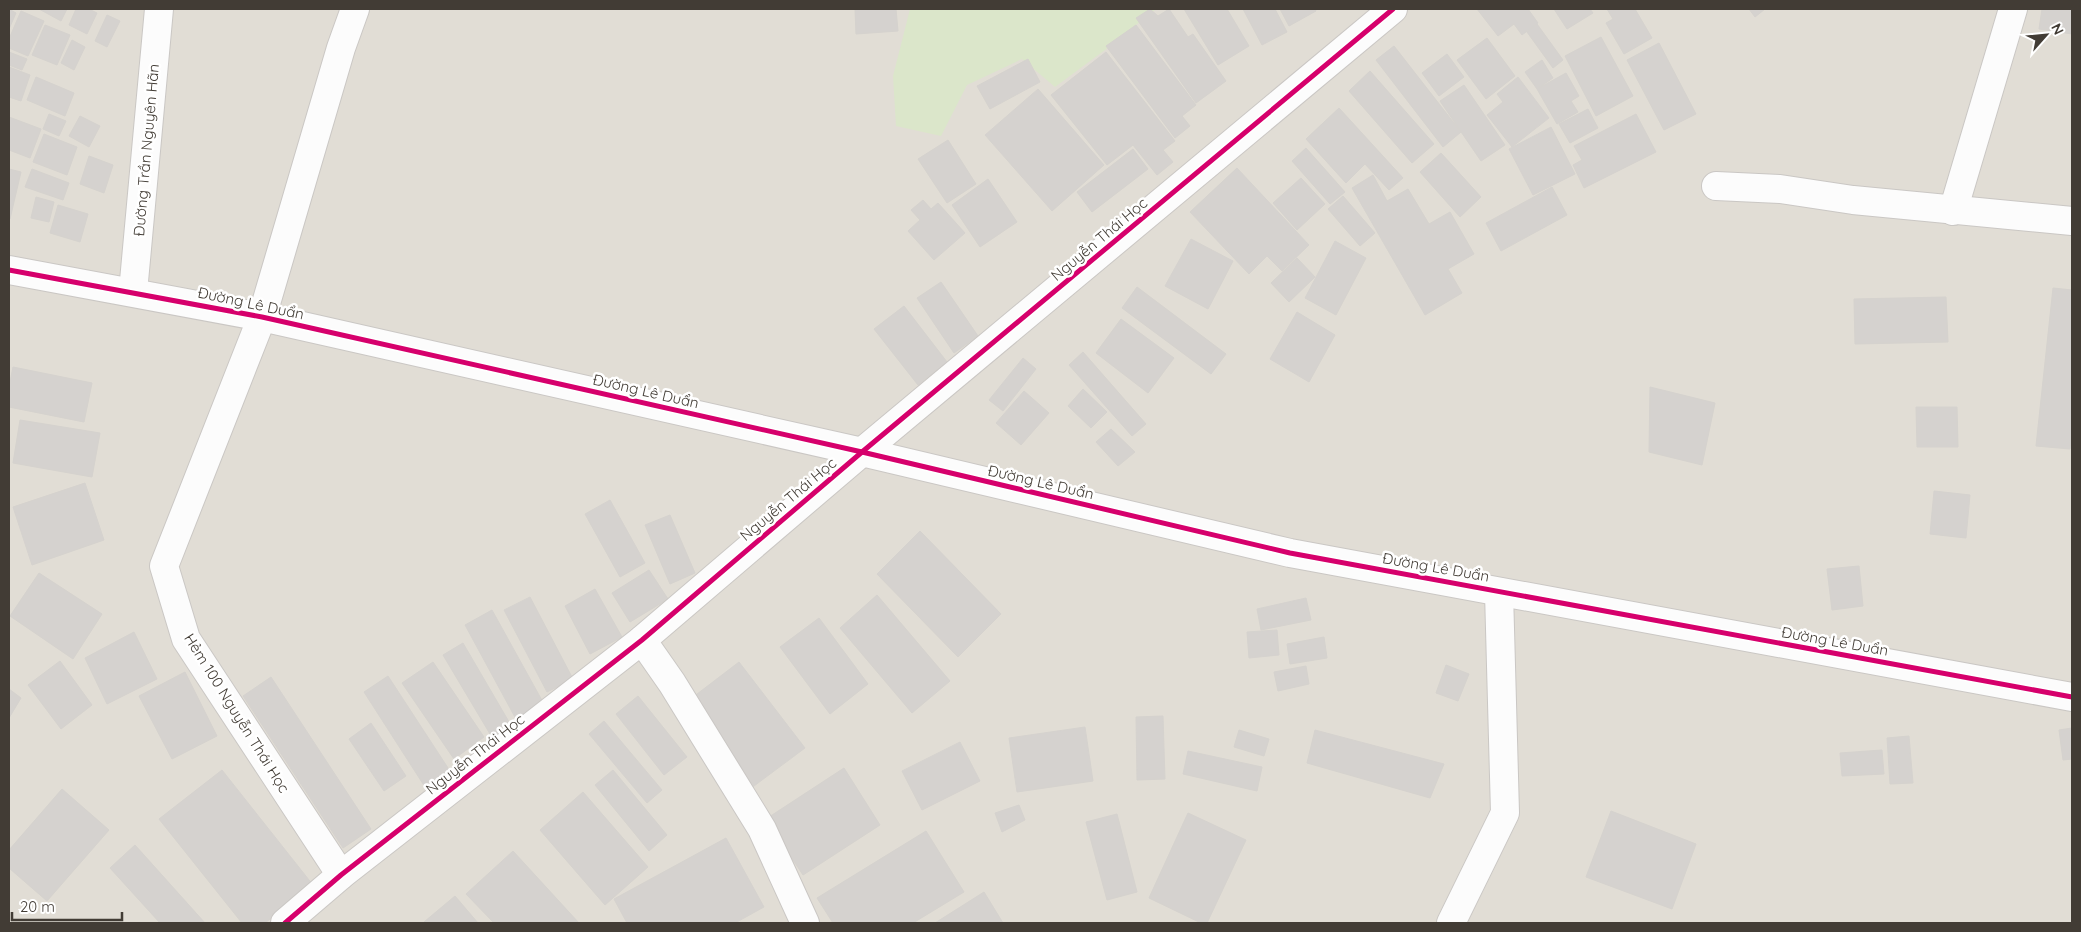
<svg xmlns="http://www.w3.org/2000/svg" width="2081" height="932" font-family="Quicksand,sans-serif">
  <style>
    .residential { fill: #e1ddd5 }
    .green { fill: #dbe6ca }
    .building { fill: #d5d2cf; stroke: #d5d2ce }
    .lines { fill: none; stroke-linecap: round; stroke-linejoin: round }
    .minor-casing { stroke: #cac7c4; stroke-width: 30 }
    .tertiary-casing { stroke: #cac7c4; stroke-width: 30 }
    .minor { stroke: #fcfcfc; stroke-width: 28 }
    .tertiary { stroke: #fcfcfc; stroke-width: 28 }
    .cycleway-casing { stroke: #fff; stroke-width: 8 }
    .cycleway { stroke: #d6006c; stroke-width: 5 }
    .labels { text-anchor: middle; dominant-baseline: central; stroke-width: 5; stroke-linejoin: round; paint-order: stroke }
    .street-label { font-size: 15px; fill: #423c35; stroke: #fff }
  </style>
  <rect width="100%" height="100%" fill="#edebe8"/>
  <rect class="residential" x="9" y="9" width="2063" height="914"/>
  <path class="green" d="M910,9H1156L1105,50L1055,87L1022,59L967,85L941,136L896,126L893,76Z"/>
  <g class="building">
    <path d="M9,9L16,13L9,29Z"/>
    <path d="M39,9H67L61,21Z"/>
    <path d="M76,9H89L97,13L87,34L69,25Z"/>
    <path d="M855,9H896L898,31L856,34Z"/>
    <path d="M1150,9L1158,16L1169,9L1188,37L1193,34L1226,81L1196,103L1136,18Z"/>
    <path d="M1184,9H1227L1249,46L1218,65Z"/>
    <path d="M1243,9H1275L1287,32L1262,45Z"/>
    <path d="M1280,9H1315L1316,11L1289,26Z"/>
    <path d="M1477,9H1528L1538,23L1522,35L1514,24L1498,36Z"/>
    <path d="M1554,9H1590L1593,13L1567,29Z"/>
    <path d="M1607,9H1635L1652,38L1624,54L1606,23L1613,19Z"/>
    <path d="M1749,9H1765L1755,17Z"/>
    <path d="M2042,9H2072V34L2039,29Z"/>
    <path d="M21,11L44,21L28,56L9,48V39Z"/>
    <path d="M107,15L120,21L107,47L95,41Z"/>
    <path d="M1537,24L1563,60L1553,68L1527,32Z"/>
    <path d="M45,25L70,35L57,65L32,55Z"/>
    <path d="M1136,25L1196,105L1182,116L1190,126L1175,138L1106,46Z"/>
    <path d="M1601,37L1633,96L1596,116L1565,56Z"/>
    <path d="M1487,38L1515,76L1486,99L1457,60Z"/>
    <path d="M72,40L85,47L74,70L61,63Z"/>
    <path d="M1659,43L1696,114L1664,130L1627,60Z"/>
    <path d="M1394,46L1461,132L1443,147L1376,60Z"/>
    <path d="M9,52L27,59L22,70L9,65Z"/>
    <path d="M1106,52L1175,141L1163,150L1173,162L1157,175L1133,145L1107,165L1051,95Z"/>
    <path d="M1447,54L1464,77L1439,96L1422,73Z"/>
    <path d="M1028,59L1040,82L990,109L977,86Z"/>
    <path d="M1542,60L1553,78L1537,89L1525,72Z"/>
    <path d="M9,67L30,75L21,101L9,97Z"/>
    <path d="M1370,71L1434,144L1412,163L1349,91Z"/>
    <path d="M1566,73L1579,96L1571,101L1578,112L1557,124L1537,89Z"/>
    <path d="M36,77L74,93L65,116L27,100Z"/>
    <path d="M1518,77L1549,118L1512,147L1487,115L1503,102L1497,94Z"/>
    <path d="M1464,85L1505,145L1481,161L1440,101Z"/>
    <path d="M1038,89L1104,165L1052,211L985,135Z"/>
    <path d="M1339,108L1403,178L1389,190L1365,164L1346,183L1306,139Z"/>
    <path d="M1588,109L1598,128L1570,143L1559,124Z"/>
    <path d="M49,114L66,121L59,136L43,129Z"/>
    <path d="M1636,114L1656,152L1584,188L1573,165L1582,160L1574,146Z"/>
    <path d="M80,116L100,126L89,147L69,136Z"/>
    <path d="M9,117L41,129L30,158L9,150Z"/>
    <path d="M1551,127L1575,174L1533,195L1509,149Z"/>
    <path d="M44,134L77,147L67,175L33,162Z"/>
    <path d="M948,140L976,184L947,203L918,159Z"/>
    <path d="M1306,148L1345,192L1330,204L1292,161Z"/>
    <path d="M1133,149L1148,169L1092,212L1077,192Z"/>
    <path d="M1441,153L1481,197L1460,217L1420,172Z"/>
    <path d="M89,156L113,165L104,193L80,184Z"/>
    <path d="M1237,168L1309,245L1282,271L1267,256L1249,274L1190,212Z"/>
    <path d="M9,169L21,172L10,219L9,218Z"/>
    <path d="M32,169L69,183L63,200L25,187Z"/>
    <path d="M1373,175L1387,201L1408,189L1429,224L1450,212L1474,254L1448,269L1462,293L1425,315L1352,188Z"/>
    <path d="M1301,178L1325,204L1297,230L1273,203Z"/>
    <path d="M988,179L1017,222L980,247L952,205Z"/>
    <path d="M1552,187L1567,215L1501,251L1486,223Z"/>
    <path d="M1343,196L1375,233L1360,246L1328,209Z"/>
    <path d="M36,197L54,202L49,222L31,218Z"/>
    <path d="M923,200L931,209L938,203L965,233L934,260L908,231L920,220L911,210Z"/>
    <path d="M58,205L88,214L80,242L50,233Z"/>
    <path d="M1191,239L1233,261L1208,309L1165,286Z"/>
    <path d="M1335,241L1366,258L1336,315L1305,298Z"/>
    <path d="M1297,258L1315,277L1289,302L1271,283Z"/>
    <path d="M941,282L978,336L954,353L917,298Z"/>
    <path d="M1137,287L1226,354L1211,374L1122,308Z"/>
    <path d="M2053,288L2072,290V431L2070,449L2036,446Z"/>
    <path d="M1946,297L1948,342L1855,344L1854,299Z"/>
    <path d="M904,306L947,362L918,385L874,329Z"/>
    <path d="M1297,312L1335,335L1309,382L1270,359Z"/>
    <path d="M1121,319L1174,358L1148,393L1096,353Z"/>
    <path d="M1083,352L1146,424L1132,436L1069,365Z"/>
    <path d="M1023,358L1036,369L1003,411L989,400Z"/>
    <path d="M13,367L92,383L84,422L9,407V387Z"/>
    <path d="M1650,387L1715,403L1702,465L1649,452Z"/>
    <path d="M1083,389L1107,412L1091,428L1068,406Z"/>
    <path d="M1024,391L1049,413L1021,445L996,423Z"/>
    <path d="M1916,407H1957L1958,447H1917Z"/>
    <path d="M20,420L100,433L92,477L13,463Z"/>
    <path d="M1111,429L1135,452L1118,466L1096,442Z"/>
    <path d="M85,483L104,540L32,565L13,507Z"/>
    <path d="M1934,491L1970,495L1966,538L1930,534Z"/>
    <path d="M610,500L645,563L620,577L585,514Z"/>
    <path d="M670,515L695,573L670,584L645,525Z"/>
    <path d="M920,531L1001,614L958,657L877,574Z"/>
    <path d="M1859,566L1863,606L1832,610L1827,569Z"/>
    <path d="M649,570L668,599L630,622L612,593Z"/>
    <path d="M39,573L102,614L73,659L10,616Z"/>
    <path d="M595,589L622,637L590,654L565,606Z"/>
    <path d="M877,595L950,681L912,713L840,628Z"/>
    <path d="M530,597L573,679L547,692L504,610Z"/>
    <path d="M1306,598L1311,620L1261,630L1257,609Z"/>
    <path d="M492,610L544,704L516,719L465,625Z"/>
    <path d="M819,618L868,684L830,714L780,647Z"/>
    <path d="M1277,630L1279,655L1249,658L1247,632Z"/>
    <path d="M134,632L157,679L107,704L85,658Z"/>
    <path d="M1324,637L1327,658L1290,664L1287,644Z"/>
    <path d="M463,643L512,727L493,739L443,655Z"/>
    <path d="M60,661L92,705L61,729L28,685Z"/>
    <path d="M433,662L484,737L454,759L402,683Z"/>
    <path d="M739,662L805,748L750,789L684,704Z"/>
    <path d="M1446,665L1469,674L1458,701L1436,693Z"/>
    <path d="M1306,666L1309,684L1278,691L1274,672Z"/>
    <path d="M185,672L217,736L172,759L139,696Z"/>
    <path d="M388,676L450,771L425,787L364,692Z"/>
    <path d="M271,677L371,829L343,848L243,696Z"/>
    <path d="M9,689L21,698L9,718Z"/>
    <path d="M638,696L687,757L664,775L616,714Z"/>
    <path d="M1163,716L1165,779L1137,780L1136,717Z"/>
    <path d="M604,721L662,790L647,803L589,734Z"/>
    <path d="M371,723L406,776L384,791L349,739Z"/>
    <path d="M1085,727L1093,781L1017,792L1009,738Z"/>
    <path d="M2072,728V759L2063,760L2059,730Z"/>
    <path d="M1239,730L1269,739L1264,756L1234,747Z"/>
    <path d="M1315,730L1444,764L1430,798L1307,763Z"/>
    <path d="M1909,736L1913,783L1890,784L1887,738Z"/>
    <path d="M960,742L980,781L922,810L902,771Z"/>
    <path d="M1882,750L1884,774L1842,776L1840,753Z"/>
    <path d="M1188,751L1262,767L1257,791L1183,774Z"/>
    <path d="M844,768L880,825L803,875L766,819Z"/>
    <path d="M222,770L313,885L265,923H242L159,819Z"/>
    <path d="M613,770L667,835L649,851L595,785Z"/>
    <path d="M62,789L109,830L47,901L9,868V850Z"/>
    <path d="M583,792L648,867L605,905L540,830Z"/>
    <path d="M1019,805L1025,820L1002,832L995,813Z"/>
    <path d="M1611,811L1696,844L1672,909L1586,877Z"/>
    <path d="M1188,813L1246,840L1207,923H1201L1149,898Z"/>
    <path d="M1117,814L1137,892L1107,900L1086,822Z"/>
    <path d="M926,831L964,892L913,923H833L817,898Z"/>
    <path d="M726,838L764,907L735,923H627L614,899Z"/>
    <path d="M135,845L205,923H160L110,868Z"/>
    <path d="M513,851L579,923H494L466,894Z"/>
    <path d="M984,892L1003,923H935Z"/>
    <path d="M455,896L478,923H425L424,922Z"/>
  </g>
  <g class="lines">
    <g class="minor-casing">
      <g id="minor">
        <path d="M1716,186L1780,189L1853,200L2072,221"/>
        <path d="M1953,211L2013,9"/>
        <path d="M133,292L159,9"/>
        <path d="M262,317L164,566L186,639L341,875"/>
        <path d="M642,640L672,683L762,829L805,923"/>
        <path d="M285,923L341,875L642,640L862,452L1393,9"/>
        <path d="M1451,923L1505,813L1499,592"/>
      </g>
    </g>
    <g class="tertiary-casing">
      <g id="tertiary">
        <path d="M9,270L262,317L862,452L1290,553L2072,697"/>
        <path d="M262,317L341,48L355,9"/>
      </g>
    </g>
    <use href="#minor" class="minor"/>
    <use href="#tertiary" class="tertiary"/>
    <g class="cycleway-casing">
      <g id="cycleway">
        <path d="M9,270L262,317L862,452L1290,553L2072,697"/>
        <path d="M285,923L341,875L642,640L862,452L1393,9"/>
      </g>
    </g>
    <use href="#cycleway" class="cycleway"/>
  </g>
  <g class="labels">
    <g class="street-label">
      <text transform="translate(146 150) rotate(-85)">Đường Trần Nguyên Hãn</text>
      <text transform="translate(1099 239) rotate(-40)">Nguyễn Thái Học</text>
      <text transform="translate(251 303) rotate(12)">Đường Lê Duẩn</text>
      <text transform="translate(646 391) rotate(13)">Đường Lê Duẩn</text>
      <text transform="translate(1041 482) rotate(13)">Đường Lê Duẩn</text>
      <text transform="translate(788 499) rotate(-40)">Nguyễn Thái Học</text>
      <text transform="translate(1436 567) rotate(10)">Đường Lê Duẩn</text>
      <text transform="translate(1835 641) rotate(10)">Đường Lê Duẩn</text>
      <text transform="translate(237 713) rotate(58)">Hẻm 100 Nguyễn Thái Học</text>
      <text transform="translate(475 754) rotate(-38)">Nguyễn Thái Học</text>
    </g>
  </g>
  <rect width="2081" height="932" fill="none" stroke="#423c35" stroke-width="20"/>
  <g transform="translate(2046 35) rotate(63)" stroke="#ffffff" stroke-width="4" paint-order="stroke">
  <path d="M0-4L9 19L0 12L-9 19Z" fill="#423c35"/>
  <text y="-8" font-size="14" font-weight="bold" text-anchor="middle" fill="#423c35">N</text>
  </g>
  <path d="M12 912v8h110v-8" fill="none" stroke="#423c35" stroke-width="2.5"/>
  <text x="20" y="912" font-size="15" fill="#423c35" stroke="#ffffff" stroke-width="4" paint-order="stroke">20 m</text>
</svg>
